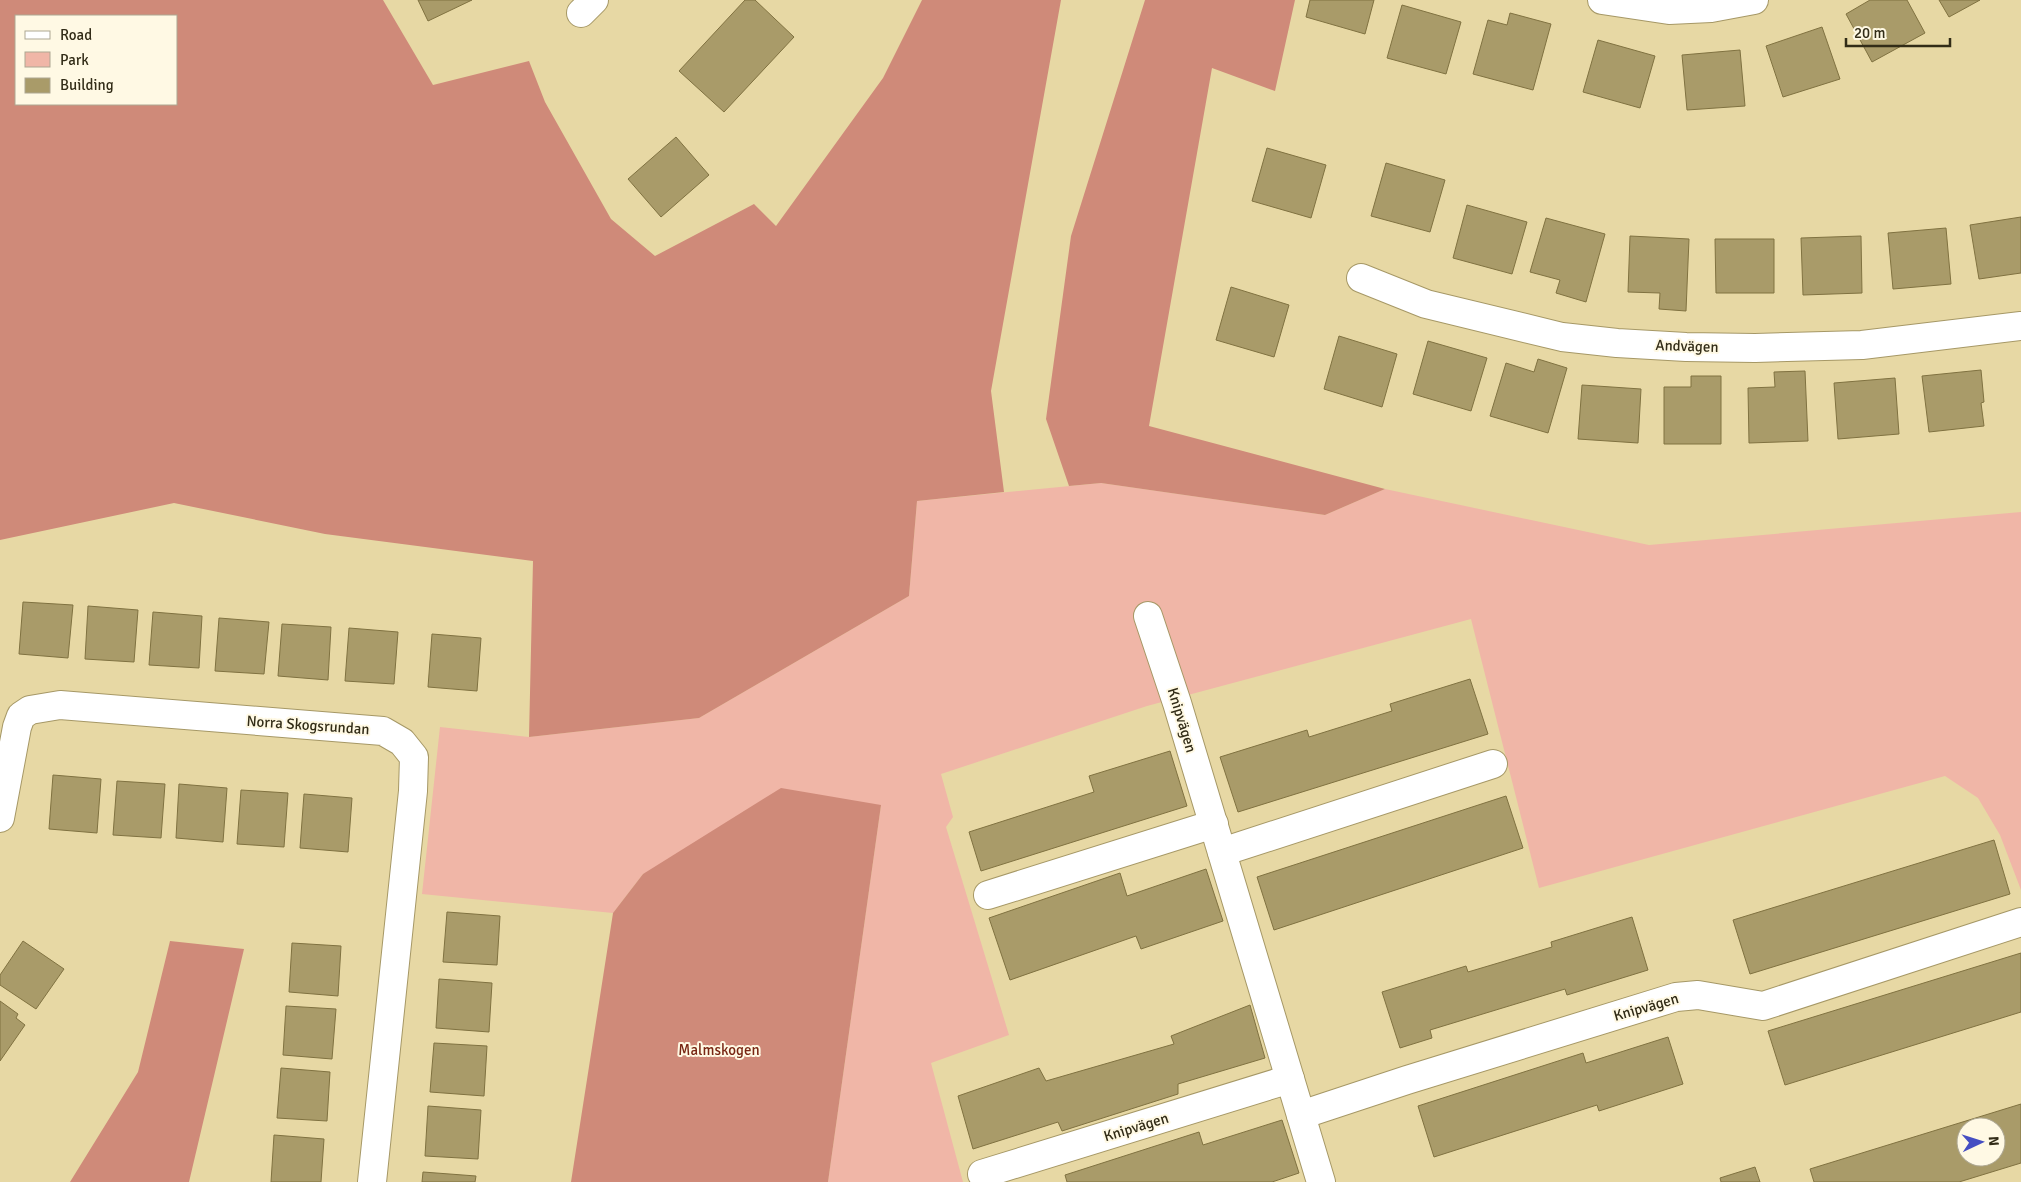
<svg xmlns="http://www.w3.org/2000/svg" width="2021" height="1182" font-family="Signika,sans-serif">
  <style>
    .green { fill: #f0b6a7 }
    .forest { fill: #cf8a79; fill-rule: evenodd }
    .building { fill: #a99b69; stroke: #807241; fill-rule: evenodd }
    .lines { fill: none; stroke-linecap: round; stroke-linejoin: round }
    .minor-casing { stroke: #a69866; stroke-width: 30 }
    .minor { stroke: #fff; stroke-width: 28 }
    .labels { text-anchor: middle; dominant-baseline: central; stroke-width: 4; stroke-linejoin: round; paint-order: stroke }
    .street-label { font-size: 15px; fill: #322c17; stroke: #fff9e4 }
    .park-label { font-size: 15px; fill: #782613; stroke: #fff9e4 }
  </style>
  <rect width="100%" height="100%" fill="#e7d8a4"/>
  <path class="green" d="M1101,483L1325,515L1385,489L1649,545L2021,512V890L2000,835L1978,798L1945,776L1539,888L1471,619L1147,706L941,774L953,817L946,827L1009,1035L931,1063L963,1182H828L881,805L643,874L613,913L422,894L440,727L529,737L699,718L909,596L917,501Z"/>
  <g class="forest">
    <path d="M0,0H383L433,85L529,61L545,102L611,219L655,256L754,204L776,226L883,78L922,0H1061L991,391L1004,492L917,501L909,596L699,718L529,737L533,561L325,534L174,503L0,540ZM176,16V104H16V16Z"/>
    <path d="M1145,0H1295L1275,91L1212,68L1149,426L1385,489L1325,515L1101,483L1069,486L1046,419L1071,236Z"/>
    <path d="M781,788L881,805L828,1182H571L613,913L643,874Z"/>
    <path d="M170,941L244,949L189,1182H70L138,1072Z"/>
  </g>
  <g class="building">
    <path d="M418,0H472L428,21Z"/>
    <path d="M745,0H755L794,37L724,112L679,71Z"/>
    <path d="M1310,0H1374L1365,34L1306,17Z"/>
    <path d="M1870,0H1907L1925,33L1872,62L1846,14Z"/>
    <path d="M1939,0H1980L1949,17Z"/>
    <path d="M1402,5L1461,22L1446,74L1387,58Z"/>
    <path d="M1510,13L1551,24L1533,90L1473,74L1488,20L1507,25Z"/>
    <path d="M1822,27L1840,79L1783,97L1766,46Z"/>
    <path d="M1598,40L1655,56L1640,108L1583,92Z"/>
    <path d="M1740,50L1745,106L1687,110L1682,55Z"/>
    <path d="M676,137L709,175L661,217L628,179Z"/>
    <path d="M1267,148L1326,165L1311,218L1252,201Z"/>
    <path d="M1386,163L1445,180L1430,232L1371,216Z"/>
    <path d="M1467,205L1527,222L1512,274L1453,258Z"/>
    <path d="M2021,217V273L1979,279L1970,225Z"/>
    <path d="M1546,218L1605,234L1586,302L1556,293L1560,280L1530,272Z"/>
    <path d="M1946,228L1951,284L1893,289L1888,233Z"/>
    <path d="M1630,236L1689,239L1686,311L1659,309L1660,293L1628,292Z"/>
    <path d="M1861,236L1862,293L1803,295L1801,238Z"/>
    <path d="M1715,239H1774V293H1716Z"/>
    <path d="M1231,287L1289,305L1274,357L1216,340Z"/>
    <path d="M1339,336L1397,354L1382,407L1324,389Z"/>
    <path d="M1428,341L1487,358L1471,411L1413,394Z"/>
    <path d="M1538,359L1567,368L1548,433L1490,416L1506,363L1534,372Z"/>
    <path d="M1981,370L1984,402L1981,403L1984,426L1929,432L1922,376Z"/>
    <path d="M1805,371L1808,441L1749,443L1748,388L1775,387L1774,372Z"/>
    <path d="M1691,376H1721V444H1664V387H1691Z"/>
    <path d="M1895,378L1899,434L1838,439L1834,383Z"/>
    <path d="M1582,385L1641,389L1638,443L1578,439Z"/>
    <path d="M23,602L73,605L68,658L19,654Z"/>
    <path d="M88,606L138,610L134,662L85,659Z"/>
    <path d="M153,612L202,616L199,668L149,665Z"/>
    <path d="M219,618L269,622L264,674L215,671Z"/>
    <path d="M282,624L331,627L328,680L278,676Z"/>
    <path d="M349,628L398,632L394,684L345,681Z"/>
    <path d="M432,634L481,638L477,691L428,687Z"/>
    <path d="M1470,679L1488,734L1238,812L1220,757L1307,730L1309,737L1392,711L1390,704Z"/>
    <path d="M1170,751L1187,806L981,871L969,832L1094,792L1089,776Z"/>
    <path d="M53,775L101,779L97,833L49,829Z"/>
    <path d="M117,781L165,784L161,838L113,835Z"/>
    <path d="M179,784L227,788L223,842L176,838Z"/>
    <path d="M241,790L288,793L284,847L237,844Z"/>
    <path d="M304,794L352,798L348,852L300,848Z"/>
    <path d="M1506,796L1523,848L1274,930L1257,877Z"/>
    <path d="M1994,840L2010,894L1750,974L1733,920Z"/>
    <path d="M1206,869L1223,921L1141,949L1136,936L1010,980L989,918L1120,873L1127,896Z"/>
    <path d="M447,912L500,916L497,965L443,962Z"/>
    <path d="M1632,917L1648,970L1567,995L1565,989L1430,1030L1432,1038L1400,1048L1382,992L1466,966L1468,972L1552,947L1551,942Z"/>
    <path d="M23,941L64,969L36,1009L0,985V975Z"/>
    <path d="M292,943L341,946L338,996L289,992Z"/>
    <path d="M2021,953V1012L1785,1085L1768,1031Z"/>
    <path d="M439,979L492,983L489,1032L436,1028Z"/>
    <path d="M0,1001L18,1014L16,1018L25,1025L0,1061Z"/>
    <path d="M1250,1005L1265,1058L1178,1084V1094L1062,1131L1058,1122L973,1149L958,1096L1039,1068L1046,1081L1174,1044L1171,1036Z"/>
    <path d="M286,1006L336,1009L332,1059L283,1055Z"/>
    <path d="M1668,1037L1683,1084L1599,1111L1597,1105L1434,1157L1418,1106L1583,1053L1586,1063Z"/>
    <path d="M434,1043L487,1046L484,1096L430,1092Z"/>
    <path d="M281,1068L330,1072L327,1121L277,1118Z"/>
    <path d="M2021,1104V1163L1959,1182H1814L1810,1169ZM1966,1127H1996V1157H1966Z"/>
    <path d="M428,1106L481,1110L478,1159L425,1156Z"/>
    <path d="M1282,1120L1299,1173L1272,1182H1067L1065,1175L1199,1132L1203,1145Z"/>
    <path d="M274,1135L324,1139L321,1182H271Z"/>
    <path d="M1755,1167L1760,1182H1721L1720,1178Z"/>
    <path d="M423,1172L476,1176L475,1182H422Z"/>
  </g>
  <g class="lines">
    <g class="minor-casing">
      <g id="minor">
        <path d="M1602,0L1669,10L1711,8L1754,0"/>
        <path d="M581,13L594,0"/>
        <path d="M1361,278L1426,304L1562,337L1617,343L1686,347L1755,348L1862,345L2021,326"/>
        <path d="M1148,616L1177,703L1321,1182"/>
        <path d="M0,818L17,727L21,716L30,710L60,705L383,731L402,742L414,757L413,791L372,1182"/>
        <path d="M1222,852L1493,764"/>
        <path d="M988,895L1214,824"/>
        <path d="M1301,1115L1407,1080L1676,997L1698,995L1763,1006L2021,922"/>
        <path d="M982,1174L1290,1079"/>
      </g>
    </g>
    <use href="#minor" class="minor"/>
  </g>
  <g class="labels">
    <g class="street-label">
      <text transform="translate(1687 346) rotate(2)">Andvägen</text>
      <text transform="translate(1182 720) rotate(73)">Knipvägen</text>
      <text transform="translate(308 725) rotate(4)">Norra Skogsrundan</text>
      <text transform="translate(1646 1007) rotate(-16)">Knipvägen</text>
      <text transform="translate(1136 1127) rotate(-17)">Knipvägen</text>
    </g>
    <g class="park-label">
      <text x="719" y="1050">Malmskogen</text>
    </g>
  </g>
  <rect x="15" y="15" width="162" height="90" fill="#fff9e4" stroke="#ada792"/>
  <rect x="25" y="31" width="25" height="8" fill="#ffffff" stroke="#ada792"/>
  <text x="60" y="40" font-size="15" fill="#322c17">Road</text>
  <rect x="25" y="52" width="25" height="15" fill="#f0b6a7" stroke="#ada792"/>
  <text x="60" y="65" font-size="15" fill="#322c17">Park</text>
  <rect x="25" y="78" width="25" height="15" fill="#a99b69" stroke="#ada792"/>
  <text x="60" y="90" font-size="15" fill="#322c17">Building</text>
  <g transform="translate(1981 1142) rotate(86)"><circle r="24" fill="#fff9e4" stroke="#ada792"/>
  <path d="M0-4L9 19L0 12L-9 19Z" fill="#454ec2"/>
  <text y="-8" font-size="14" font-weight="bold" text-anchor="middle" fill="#322c17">N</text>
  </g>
  <path d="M1846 38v8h104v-8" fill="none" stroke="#322c17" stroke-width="2.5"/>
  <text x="1854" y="38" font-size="15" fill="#322c17" stroke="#fff9e4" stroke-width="4" paint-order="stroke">20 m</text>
</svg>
